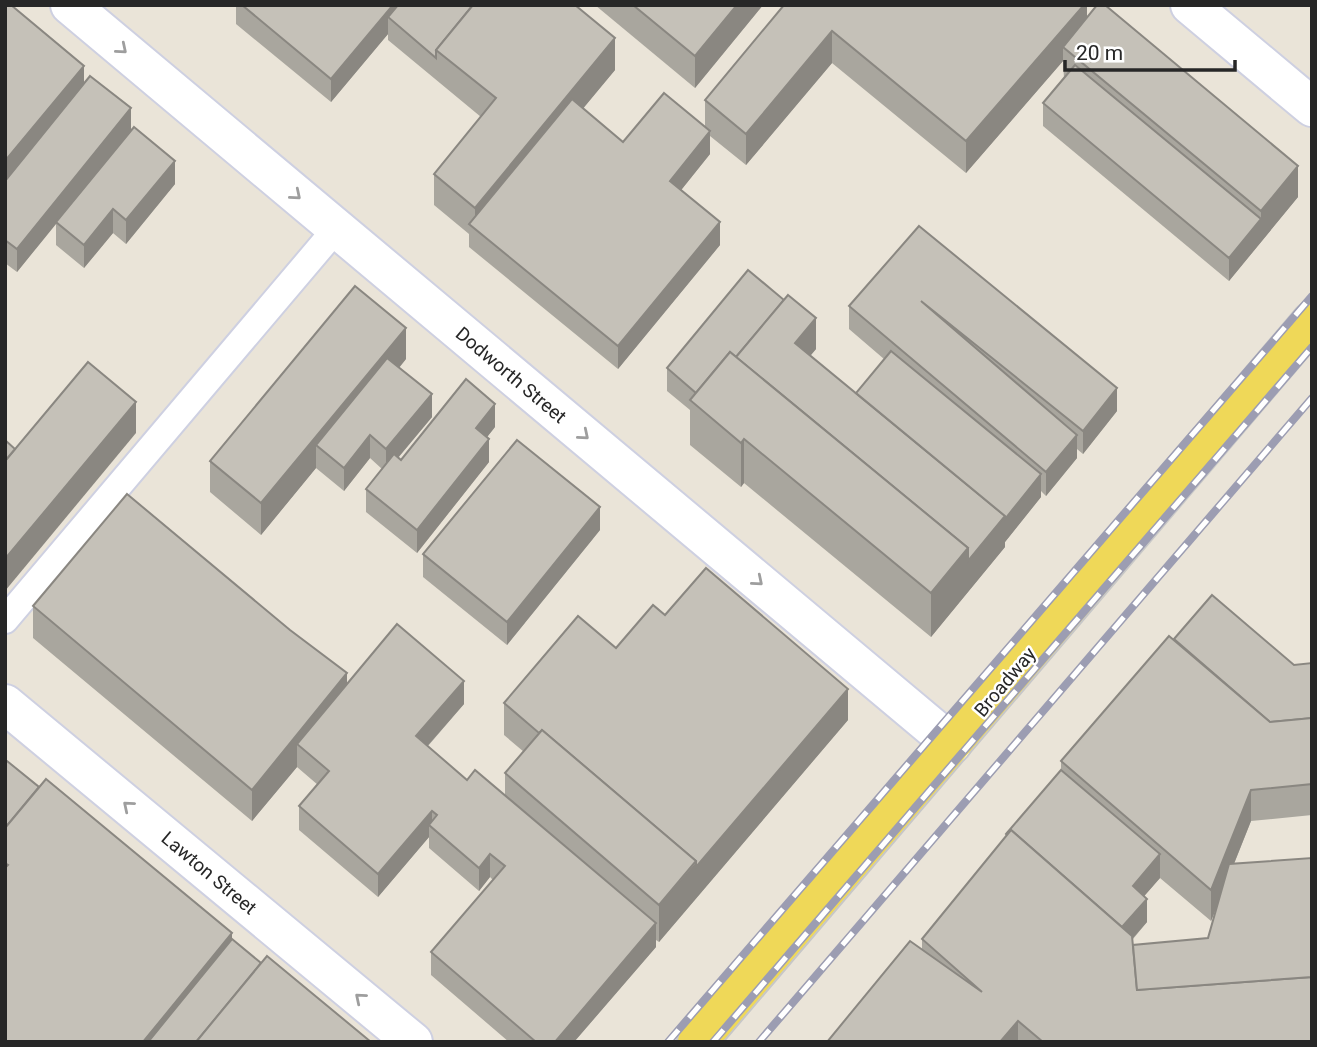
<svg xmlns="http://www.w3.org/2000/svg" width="1317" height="1047" font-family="Roboto,sans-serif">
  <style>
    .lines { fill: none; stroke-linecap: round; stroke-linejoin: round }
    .lane-casing { stroke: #ced0e1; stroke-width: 30 }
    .street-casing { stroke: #ced0e1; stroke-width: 42 }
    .primary-casing { stroke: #c7c7c7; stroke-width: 42 }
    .lane { stroke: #fff; stroke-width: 26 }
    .street { stroke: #fff; stroke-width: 38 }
    .primary { stroke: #efd858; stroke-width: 38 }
    .rail-casing { stroke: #9c9db2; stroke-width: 8 }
    .rail { stroke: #fff; stroke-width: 5; stroke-dasharray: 16; stroke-linecap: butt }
    .wall { fill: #a9a69e; fill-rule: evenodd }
    .shaded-wall { fill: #8a8781 }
    .building { fill: #c5c1b8; stroke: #8a8781; stroke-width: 2 }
    .oneway { stroke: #9e9e9e }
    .labels { text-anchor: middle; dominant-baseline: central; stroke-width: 5; stroke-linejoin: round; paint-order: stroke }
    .street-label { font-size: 19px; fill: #272727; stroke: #fff }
  </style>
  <rect width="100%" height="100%" fill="#eae4d8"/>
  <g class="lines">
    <g class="lane-casing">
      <path id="lane" d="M5,620L336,229"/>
    </g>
    <g class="street-casing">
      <g id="street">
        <path d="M70,5L952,744"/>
        <path d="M1190,5L1312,107"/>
        <path d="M5,704L413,1042"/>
      </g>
    </g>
    <g class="primary-casing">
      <path id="primary" d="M697,1042L1312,321"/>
    </g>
    <use href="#lane" class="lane"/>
    <use href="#street" class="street"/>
    <use href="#primary" class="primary"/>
    <g class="rail-casing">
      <g id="rail">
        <path d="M668,1042L1312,296"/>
        <path d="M713,1042L1312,347"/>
        <path d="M759,1042L1312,398"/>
      </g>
    </g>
    <use href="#rail" class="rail"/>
  </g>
  <g class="wall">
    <path d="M5,5L131,131L175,184L126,244L113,233L84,268L56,245V223L17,272L5,263Z"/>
    <path d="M236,5H575L615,70L583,108L623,142L705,127V100L784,5H1087V18L1298,197L1229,281L1043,126V103L1064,78L1063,61L966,173L832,63L746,165L710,136V154L681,190L720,245L618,369L469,247V234L434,205V174L481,117L388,40V34L331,102L236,24Z"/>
    <path d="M595,5H763L695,88Z"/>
    <path d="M919,226L1117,411L1083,454L1077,449V458L1046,496L1041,491V497L1005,542V547L931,637L744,483L741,487L690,445V410L667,391V368L816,349L810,356L856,393L884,359L849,329V306Z"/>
    <path d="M406,359L399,368L432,417L398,458L401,460L495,427L487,437L489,462L417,553L366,512V489L382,469L370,458L344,491L316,468L261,535L210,492V461Z"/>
    <path d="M600,530L507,645L423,577V554Z"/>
    <path d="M33,606L290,630L347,683L464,704L428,746L467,780L505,795V773L524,752L504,735V703L616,648L665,615L848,720L659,942L656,940V947L574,1042H509L431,975V952L493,880L490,877L479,891L429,848V837L378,897L299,830V806L318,785L297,767L252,821L33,638Z"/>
    <path d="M1174,639L1294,665L1312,663V815L1251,821L1234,864L1312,1042H827L922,950V939L1006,836V834L1061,770V761ZM1160,878L1211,921L1217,907L1208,938L1133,945V939L1147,922L1144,896Z"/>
  </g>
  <g class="shaded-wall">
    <path d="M393,5H412L388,17V34L331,102V79Z"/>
    <path d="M737,5H763L695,88V56Z"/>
    <path d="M1084,5H1087V34L1063,47V61L966,173V141Z"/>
    <path d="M832,31V63L746,165V134Z"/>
    <path d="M615,38V70L480,233L475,229V208Z"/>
    <path d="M84,66V89L5,184V161Z"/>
    <path d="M131,108V132L17,272V249Z"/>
    <path d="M710,131V154L670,204V181Z"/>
    <path d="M175,161V184L126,244V220Z"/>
    <path d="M1298,166V197L1229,281V258L1261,219V211Z"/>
    <path d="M113,209V233L84,268V245Z"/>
    <path d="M720,222V245L618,369V346Z"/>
    <path d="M816,318V349L795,374V343Z"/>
    <path d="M406,328V359L327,455L316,445V468L261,535V503Z"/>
    <path d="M1117,388V411L1083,454V431Z"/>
    <path d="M432,394V417L386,472V449Z"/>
    <path d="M136,402V433L5,591V559Z"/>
    <path d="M495,404V427L476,451V428Z"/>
    <path d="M370,435V458L344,491V468Z"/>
    <path d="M1077,435V458L1046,496V472Z"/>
    <path d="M489,439V462L417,553V530Z"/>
    <path d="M744,439V483L741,487V443Z"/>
    <path d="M1041,474V497L1005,542V547L931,637V593L968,548L1005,516Z"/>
    <path d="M600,507V530L507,645V622Z"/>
    <path d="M347,673V705L297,744V767L252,821V790Z"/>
    <path d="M464,681V704L416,759V736Z"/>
    <path d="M848,689V720L659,942V905Z"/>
    <path d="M1251,790V821L1211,921V890Z"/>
    <path d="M432,811V827L429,825V837L378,897V874Z"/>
    <path d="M490,854V877L479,891V868Z"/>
    <path d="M1160,854V878L1133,909V886Z"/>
    <path d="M1147,899V922L1119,954V931Z"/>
    <path d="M656,923V947L574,1042H555Z"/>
    <path d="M232,933V971L174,1042H143Z"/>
    <path d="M1018,1021V1042H1000Z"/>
  </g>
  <g class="building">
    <path d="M5,5H11L84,66L5,161Z"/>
    <path d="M242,5H393L331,79Z"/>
    <path d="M398,5H473L436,50V58L388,17Z"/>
    <path d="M473,5H575L615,38L475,208L434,174L496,98L436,50Z"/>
    <path d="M633,5H737L695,56Z"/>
    <path d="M784,5H1084L966,141L832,31L746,134L705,100Z"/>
    <path d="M1097,5H1105L1298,166L1261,211L1063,47Z"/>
    <path d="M1075,65L1261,219L1229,258L1043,103Z"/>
    <path d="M90,76L131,108L17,249L5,240V181Z"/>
    <path d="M664,93L710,131L670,181L720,222L618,346L469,224L572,99L623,142Z"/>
    <path d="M134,127L175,161L126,220L113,209L84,245L56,222Z"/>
    <path d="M919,226L1117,388L1083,431L921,301L1077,435L1046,472L849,306Z"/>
    <path d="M748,270L784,300L736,357L730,352L696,393L667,368Z"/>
    <path d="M355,286L406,328L261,503L210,461Z"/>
    <path d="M788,295L816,318L795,343L1005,516L968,561V548L736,357Z"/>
    <path d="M891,351L1041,474L1005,519V516L856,393Z"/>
    <path d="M730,352L968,548L931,593L744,439L741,443L690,400Z"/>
    <path d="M387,358L432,394L386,449L370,435L344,468L316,445Z"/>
    <path d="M88,362L136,402L5,559V461Z"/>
    <path d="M466,379L495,404L476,428L489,439L417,530L366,489L394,454L401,460Z"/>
    <path d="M5,440L15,449L5,461Z"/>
    <path d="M517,440L600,507L507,622L423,554Z"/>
    <path d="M127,494L290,630L347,673L252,790L33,606Z"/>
    <path d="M706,568L848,689L696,867V861L542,730L539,733L504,703L578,616L616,648L653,605L665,615Z"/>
    <path d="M1212,595L1294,665L1312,663V718L1270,722L1174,639Z"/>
    <path d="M397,624L464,681L416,736L467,780L475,770L656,923L555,1042H536L431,952L505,866L490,854L479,868L429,825L437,815L432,811L378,874L299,806L329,771L297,744Z"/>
    <path d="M1169,636L1270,722L1312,718V784L1251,790L1211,890L1061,761Z"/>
    <path d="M542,730L696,861L659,905L505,773Z"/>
    <path d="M7,761L39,787L5,828V763Z"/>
    <path d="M1061,770L1160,854L1133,886L1147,899L1122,927L1011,830L1007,835L1006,834Z"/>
    <path d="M46,779L232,933L143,1042H5V868L8,865L5,863V828Z"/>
    <path d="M1011,830L1132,936L1137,990L1312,977V1042H1043L1018,1021L1000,1042H827L910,941L982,992L922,939Z"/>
    <path d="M1312,858V977L1137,990L1133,945L1208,938L1229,864Z"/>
    <path d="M232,939L261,963L196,1042H148Z"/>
    <path d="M267,956L371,1042H196Z"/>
  </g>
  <defs><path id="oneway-chevron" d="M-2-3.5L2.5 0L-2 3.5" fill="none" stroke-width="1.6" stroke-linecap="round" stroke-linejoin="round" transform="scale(1.75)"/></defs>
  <g class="oneway">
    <use href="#oneway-chevron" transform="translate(122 49) rotate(40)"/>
    <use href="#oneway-chevron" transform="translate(296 195) rotate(40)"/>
    <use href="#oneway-chevron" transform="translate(584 435) rotate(40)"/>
    <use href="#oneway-chevron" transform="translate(758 581) rotate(40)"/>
    <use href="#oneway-chevron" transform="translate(128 806) rotate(-140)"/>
    <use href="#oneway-chevron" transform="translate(360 998) rotate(-140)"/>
  </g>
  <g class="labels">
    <g class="street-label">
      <text transform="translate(511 375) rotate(40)">Dodworth Street</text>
      <text transform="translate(1005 682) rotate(-50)">Broadway</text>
      <text transform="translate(209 873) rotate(40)">Lawton Street</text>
    </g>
  </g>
  <rect width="1317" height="1047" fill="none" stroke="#272727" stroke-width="14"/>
  <path d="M1065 60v10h170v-10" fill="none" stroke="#272727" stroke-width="3.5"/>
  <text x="1076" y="60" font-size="21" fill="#272727" stroke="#ffffff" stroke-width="5" paint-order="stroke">20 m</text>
</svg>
